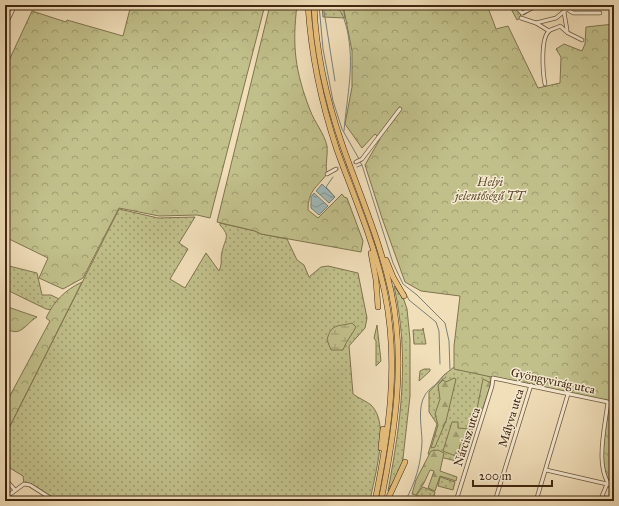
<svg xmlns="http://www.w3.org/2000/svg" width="619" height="506" font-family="'IM FELL Great Primer',serif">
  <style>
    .grass { fill: url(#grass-dots); stroke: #80744e }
    .forest { fill: url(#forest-firs); stroke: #80744e }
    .wetland { fill: url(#wetland-marsh); stroke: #80744e }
    .park { fill: url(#park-crowns); stroke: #80744e }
    .water { fill: url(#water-waves); stroke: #797f77 }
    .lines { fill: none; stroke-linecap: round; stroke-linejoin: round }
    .stream { stroke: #797f77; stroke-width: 1 }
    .minor-tunnel { stroke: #ceba98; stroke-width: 3; stroke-dasharray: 3 1.5; stroke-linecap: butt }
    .minor-casing { stroke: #6c553a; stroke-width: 4.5 }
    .trunk-casing { stroke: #402710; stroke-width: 6 }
    .minor { stroke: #f6ead2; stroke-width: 3 }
    .trunk { stroke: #e8c07d; stroke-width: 5 }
    .labels { text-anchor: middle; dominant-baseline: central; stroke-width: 3; stroke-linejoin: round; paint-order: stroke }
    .park-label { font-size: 12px; font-style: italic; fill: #604d2f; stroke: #f6ead2 }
    .street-label { font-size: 12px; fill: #402710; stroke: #f6ead2 }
  </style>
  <defs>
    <pattern id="grass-dots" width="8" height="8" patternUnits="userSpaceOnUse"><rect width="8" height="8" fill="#c1c08b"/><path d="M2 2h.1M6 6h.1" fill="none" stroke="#9e9c70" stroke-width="1.8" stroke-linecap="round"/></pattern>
    <pattern id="forest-firs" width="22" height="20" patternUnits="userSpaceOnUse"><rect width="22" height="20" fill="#c1c08b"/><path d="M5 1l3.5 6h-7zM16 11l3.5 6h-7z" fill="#9e9c70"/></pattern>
    <pattern id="wetland-marsh" width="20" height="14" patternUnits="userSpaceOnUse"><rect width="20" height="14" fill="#c1c08b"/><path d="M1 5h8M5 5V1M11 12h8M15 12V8" fill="none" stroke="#9e9c70"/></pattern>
    <pattern id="park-crowns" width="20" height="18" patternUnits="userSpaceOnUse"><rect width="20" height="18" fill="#c1c08b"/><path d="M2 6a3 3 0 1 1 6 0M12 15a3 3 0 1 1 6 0" fill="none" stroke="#9e9c70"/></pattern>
    <pattern id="water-waves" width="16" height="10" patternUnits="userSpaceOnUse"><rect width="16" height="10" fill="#9fbabb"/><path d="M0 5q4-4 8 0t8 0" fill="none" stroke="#839797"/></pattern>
  </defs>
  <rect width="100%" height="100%" fill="#f1dfba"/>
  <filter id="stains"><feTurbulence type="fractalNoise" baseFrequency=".005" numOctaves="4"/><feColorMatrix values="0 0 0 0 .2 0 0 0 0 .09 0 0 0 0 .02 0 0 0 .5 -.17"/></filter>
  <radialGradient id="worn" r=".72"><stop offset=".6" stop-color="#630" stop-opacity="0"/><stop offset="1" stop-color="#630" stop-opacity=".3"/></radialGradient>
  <g class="grass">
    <path d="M322,5H343L345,18L323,17Z"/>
    <path d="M509,5H513L521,13L520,18L517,20Z"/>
    <path d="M119,209L158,218L195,217L179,243L188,249L170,279L185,288L206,253L219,271C223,262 220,259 222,252C225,238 231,237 220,225V223L255,231L261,234L287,239L297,260L304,265L309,277L321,267L328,266L358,273L367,318L365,328L349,346L353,394C358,398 366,401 371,405C391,424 374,477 370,501H55L24,484L23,476L5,465V436Z"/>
    <path d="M5,265L37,273L42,295H51L61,300L53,310L46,309L5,289Z"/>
    <path d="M394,286L404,300L407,309L410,339V396L402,467L388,491C401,421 410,357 394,286Z"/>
    <path d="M377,325L381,361L376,366V341L374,338Z"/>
    <path d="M423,328L426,344H414L413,330H423Z"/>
    <path d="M454,367L492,377L460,462L428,454L437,424L429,412V392L444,375Z"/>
    <path d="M424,369H430V371L419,381L420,371Z"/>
    <path d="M440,477L455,482L453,490L438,486Z"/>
    <path d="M423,487L435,492L433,501L417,497V494Z"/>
  </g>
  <g class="forest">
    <path d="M454,378L456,379L446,421L435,447L431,448L438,425L435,414L440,399L438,385L443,380L446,382Z"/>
    <path d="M483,379L491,383L483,408L477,409Z"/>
    <path d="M452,422H458V428L469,429L470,433L460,445L458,457L443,451Z"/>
    <path d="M438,450L444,453L440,471L457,477L456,481L440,476L435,491L428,488L434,471L430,470L424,483L416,495L412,494L416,480L431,451Z"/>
  </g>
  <path class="wetland" d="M352,323L356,327C352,335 346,341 343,350H331L327,340C331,323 338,327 352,323Z"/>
  <g class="park">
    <path d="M131,5H265L210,218L197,215L159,216L119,208L83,278L63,289L39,278L48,258L5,237V69L32,11L66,22L67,20L123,36Z"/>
    <path d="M270,5H297C292,46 295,71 310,110C315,123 324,133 327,146C328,156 325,164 327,174C316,188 308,191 308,210L318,218L342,194L344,197L347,198L363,241L361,252L261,234L255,231L217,222Z"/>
    <path d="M343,5H487L496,29L508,26L538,88L560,83L561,57L556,49L564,44L582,51L585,44L586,27L614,24V488C595,470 606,426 608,402L454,369V346L460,296L421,291L405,282L382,218L365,165L380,139L375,134L362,148L345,124L352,87V51Z"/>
    <path d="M82,282L5,436V405L50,321L46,318C54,301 65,290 82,282Z"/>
    <path d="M5,306L37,317C24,325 21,338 5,328Z"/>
  </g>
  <g class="water">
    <path d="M322,184L335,197L329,203L316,191Z"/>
    <path d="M314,193L328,206L319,215L311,208V197Z"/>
  </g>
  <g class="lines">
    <g class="stream">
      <path d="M319,5L323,49L333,101L342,129L359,159"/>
      <path d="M335,5C343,12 344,19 347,29C355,66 347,94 344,131"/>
      <path d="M541,6L543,5"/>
      <path d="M324,11L335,81"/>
      <path d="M524,15L530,11"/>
      <path d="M5,20L12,7"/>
      <path d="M362,165L393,263L403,284L417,295L445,323L449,341L450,369"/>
      <path d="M357,167L362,165L360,162"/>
      <path d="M333,177L326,187L334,196"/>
      <path d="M405,292L409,300L436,322L439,331L440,364"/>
      <path d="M405,501C416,482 421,463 422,442C422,428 417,408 425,395C429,388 440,382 446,377"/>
    </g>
    <path class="minor-tunnel" d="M336,169L356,162"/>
    <g class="minor-casing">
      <g id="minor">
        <path d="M514,5L522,13"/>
        <path d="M567,9L573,13H600"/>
        <path d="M564,12L567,30"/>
        <path d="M522,13L539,5"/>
        <path d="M521,18L536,23L549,31"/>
        <path d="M536,23L556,18L567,9"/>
        <path d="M5,26L15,5"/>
        <path d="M545,84C543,74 540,39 549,31C551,29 557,28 560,26L568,33L582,40"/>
        <path d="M356,162L362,159L400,109"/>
        <path d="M327,174L336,169"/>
        <path d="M546,470L607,484L600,501"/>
        <path d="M5,479L15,490"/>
        <path d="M5,498L24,484L30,485L55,501"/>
        <path d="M456,501L492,386L493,378L608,402C605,427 593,472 614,490"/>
        <path d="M495,501L531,385"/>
        <path d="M536,501L568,394"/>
      </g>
    </g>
    <g class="trunk-casing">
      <g id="trunk">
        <path d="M308,5C311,55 321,102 337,150C354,197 375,244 385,294C399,364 389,432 375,501"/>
        <path d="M314,5C316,54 327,101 343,147C360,195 380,241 391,291C406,361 395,431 381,501"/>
        <path d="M371,253L376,280L378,307"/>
        <path d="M386,260L393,277L404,296"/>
        <path d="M381,448L383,429"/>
        <path d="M387,501L405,462"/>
      </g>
    </g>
    <use href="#minor" class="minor"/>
    <use href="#trunk" class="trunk"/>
  </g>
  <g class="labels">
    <g class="park-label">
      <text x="490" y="182">Helyi<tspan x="490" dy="14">jelentőségű TT</tspan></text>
    </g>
    <g class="street-label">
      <text transform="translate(553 381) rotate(12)">Gyöngyvirág utca</text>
      <text transform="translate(511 418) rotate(-73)">Mályva utca</text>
      <text transform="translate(467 437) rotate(-72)">Nárcisz utca</text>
    </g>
  </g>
  <rect width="619" height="506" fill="none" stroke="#f1dfba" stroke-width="20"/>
  <rect x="6" y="6" width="607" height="494" fill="none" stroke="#402710" stroke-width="2"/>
  <rect x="10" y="10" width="599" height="486" fill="none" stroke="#402710"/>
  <path d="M473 480v6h79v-6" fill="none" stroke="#402710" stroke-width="2"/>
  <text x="479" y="480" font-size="12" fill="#402710" stroke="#f6ead2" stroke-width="3" paint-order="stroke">200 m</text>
  <rect width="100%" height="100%" filter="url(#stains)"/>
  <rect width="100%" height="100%" fill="url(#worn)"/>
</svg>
